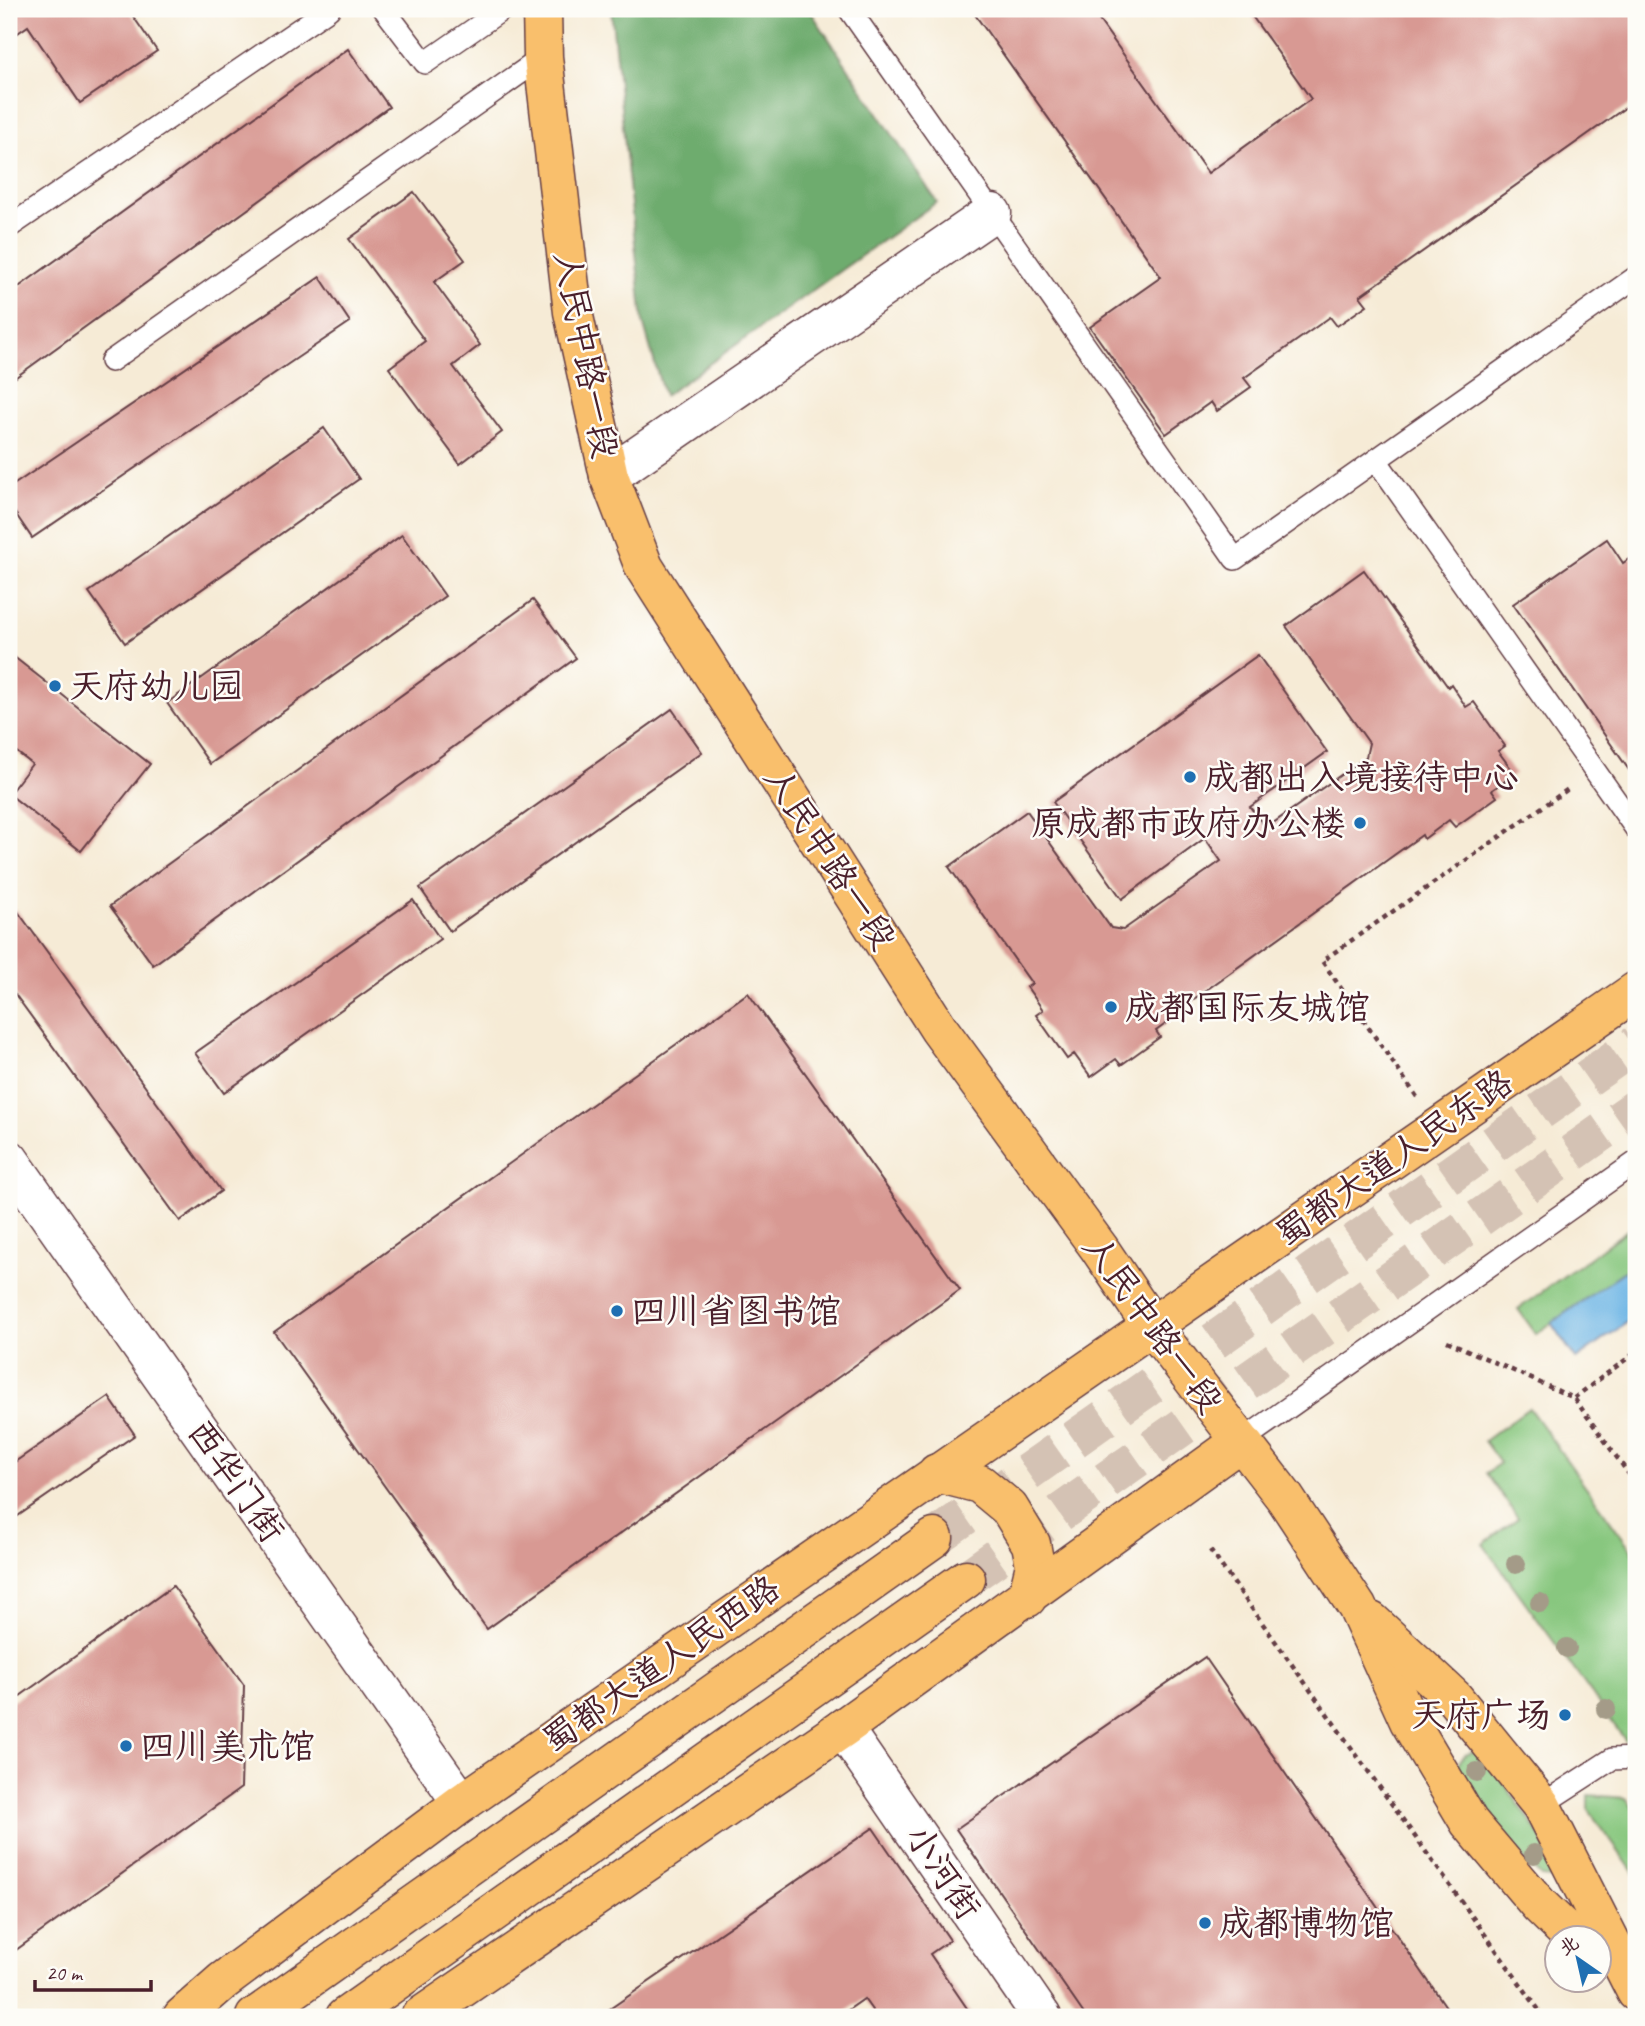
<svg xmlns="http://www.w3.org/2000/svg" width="1645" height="2026" font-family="Caveat,'LXGW WenKai TC',sans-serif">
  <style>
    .green { fill: #88c77f; stroke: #697355; stroke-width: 2 }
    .forest { fill: #6eac6e; stroke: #5c664c; stroke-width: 2 }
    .water { fill: #6db5e5; stroke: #5c6a88; stroke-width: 2 }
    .building { fill: #d89993 }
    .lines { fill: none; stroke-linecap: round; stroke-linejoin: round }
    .primary-tunnel { stroke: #d4c2b4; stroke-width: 38; stroke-dasharray: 38 19; stroke-linecap: butt }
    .lane-casing { stroke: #643e45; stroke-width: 24 }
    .street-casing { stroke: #643e45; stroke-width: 41 }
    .primary-casing { stroke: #643e45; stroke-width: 41 }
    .path { stroke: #643e45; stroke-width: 4.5; stroke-dasharray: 5 5; stroke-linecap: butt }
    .lane { stroke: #fff; stroke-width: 21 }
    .street { stroke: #fff; stroke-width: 38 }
    .primary { stroke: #f9bf6c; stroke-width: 38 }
    .tree { fill: #a49b88 }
    .poi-dot { fill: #1f6fb2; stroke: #fdfcf7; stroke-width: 2.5 }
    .labels { text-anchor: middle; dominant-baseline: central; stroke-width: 5; stroke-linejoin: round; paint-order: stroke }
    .street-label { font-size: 35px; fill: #4a1f2b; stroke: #fdfcf7 }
    .poi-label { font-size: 35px; fill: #4a1f2b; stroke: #fdfcf7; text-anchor: start }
  </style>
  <rect width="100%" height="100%" fill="#fdfcf7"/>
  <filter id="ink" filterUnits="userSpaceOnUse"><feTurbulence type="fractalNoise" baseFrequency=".0143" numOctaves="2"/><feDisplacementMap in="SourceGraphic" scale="14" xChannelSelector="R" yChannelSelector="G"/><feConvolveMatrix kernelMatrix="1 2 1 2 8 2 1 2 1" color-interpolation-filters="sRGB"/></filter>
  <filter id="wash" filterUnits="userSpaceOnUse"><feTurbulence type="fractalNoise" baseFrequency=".00686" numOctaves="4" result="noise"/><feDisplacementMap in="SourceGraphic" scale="28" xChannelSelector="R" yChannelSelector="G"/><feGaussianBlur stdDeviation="1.57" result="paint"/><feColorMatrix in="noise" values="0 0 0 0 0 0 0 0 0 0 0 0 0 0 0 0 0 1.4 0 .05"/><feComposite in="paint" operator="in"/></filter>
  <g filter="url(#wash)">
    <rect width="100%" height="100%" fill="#f6ebd6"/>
    <g class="green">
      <path d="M1636,1224V1263L1536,1334L1518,1309Z"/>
      <path d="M1529,1408L1636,1556V1755L1483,1544L1518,1518L1486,1473L1500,1463L1484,1441Z"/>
      <path d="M1476,1751L1486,1757L1542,1838L1555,1873L1552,1878L1541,1877C1517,1850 1461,1799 1458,1763L1465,1755Z"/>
      <path d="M1588,1795L1626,1798L1636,1812V1876L1588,1809Z"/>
    </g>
    <path class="forest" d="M611,9H809L937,202L664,396L643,322Z"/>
    <path class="water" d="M1636,1263V1316L1576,1359L1551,1323Z"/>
    <g id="blocks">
      <g class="building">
        <path d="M9,9H128L157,51L80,103L28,26L9,39Z"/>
        <path d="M971,9H1091L1208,173L1311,99L1247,9H1636V100L1360,296L1367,305L1337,326L1330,317L1244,378L1251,387L1217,411L1211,402L1166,434L1090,327L1161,277Z"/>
        <path d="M348,49L389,107L9,382V294Z"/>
        <path d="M414,192L465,260L434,282L480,345L453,366L502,432L460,464L389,368L425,341L349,239Z"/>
        <path d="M320,277L350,322L32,538L9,504V488Z"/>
        <path d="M324,428L359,479L125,643L89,592Z"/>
        <path d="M402,535L445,596L210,764L167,703Z"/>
        <path d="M1607,539L1623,563L1636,554V780L1513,604Z"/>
        <path d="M1364,570L1448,687L1451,684L1466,707L1474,702L1505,746L1498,751L1515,774L1492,790L1497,797L1455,827L1449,820L1424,839L1422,835L1180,1009L1182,1012L1156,1031L1160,1037L1121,1065L1116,1059L1091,1077L1074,1054L1067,1059L1036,1015L1043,1010L1027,987L1032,984L949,867L1027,811L1111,928L1123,930L1221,861L1205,838L1122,899L1053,802L1258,655L1327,752L1250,807L1266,828L1366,757L1369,743L1286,626Z"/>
        <path d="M533,600L576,658L153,965L110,906Z"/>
        <path d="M9,653L150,764L81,851L9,794L32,764L9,746Z"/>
        <path d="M672,709L702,752L450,931L420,888Z"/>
        <path d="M413,900L440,939L224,1093L195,1053Z"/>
        <path d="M16,909L221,1191L180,1221L9,986V914Z"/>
        <path d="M748,993L960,1290L487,1629L274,1332Z"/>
        <path d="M109,1397L135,1435L9,1522V1466Z"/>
        <path d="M173,1586L244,1685L241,1788L9,1955V1815L12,1812L9,1808V1704Z"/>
        <path d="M1205,1657L1453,2017H1086L956,1829Z"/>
        <path d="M873,1828L950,1940L930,1954L973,2017H877L864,1999L838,2017H598Z"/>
      </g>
    </g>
  </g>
  <g filter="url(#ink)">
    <use href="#blocks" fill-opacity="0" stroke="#643e45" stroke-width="2"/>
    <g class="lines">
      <g class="primary-tunnel">
        <path d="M934,1538L1636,1044"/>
        <path d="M966,1579L1636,1108"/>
      </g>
      <g class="lane-casing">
        <g id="lane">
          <path d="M384,9L425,63L503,9"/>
          <path d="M849,9L1235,559L1636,277"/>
          <path d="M9,227L329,9"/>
          <path d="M111,361L543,57"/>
          <path d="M1376,460L1636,829"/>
          <path d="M1240,1442L1636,1162"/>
          <path d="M1541,1805L1612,1759L1636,1758"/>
        </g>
      </g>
      <g class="street-casing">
        <g id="street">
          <path d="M609,476L992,213"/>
          <path d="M9,1159L462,1803"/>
          <path d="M843,1728L1042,2017"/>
        </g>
      </g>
      <g class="primary-casing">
        <g id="primary">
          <path d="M542,9L543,57L573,312L609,476L644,567L939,1029L1099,1248L1151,1325L1285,1498L1357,1607L1409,1721L1469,1822L1539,1905L1573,1938"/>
          <path d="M937,1473L980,1484L1009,1508L1031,1544L1035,1565L1027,1598"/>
          <path d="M1371,1621L1454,1698L1541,1805L1636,1992"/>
          <path d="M182,2017L223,1981L462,1803L1636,991"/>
          <path d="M255,2017L934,1538"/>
          <path d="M345,2017L966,1579"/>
          <path d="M420,2017L843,1728L1240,1442"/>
        </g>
      </g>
      <g class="path">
        <path d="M1417,1097L1322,961L1571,787"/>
        <path d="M1447,1341L1574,1398L1636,1484"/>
        <path d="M1574,1398L1636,1352"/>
        <path d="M1210,1550L1544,2017"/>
      </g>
      <use href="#lane" class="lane"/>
      <use href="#street" class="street"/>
      <use href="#primary" class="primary"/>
    </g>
    <g class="tree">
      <circle cx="1516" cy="1564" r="10"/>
      <circle cx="1540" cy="1603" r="10"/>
      <circle cx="1567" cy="1648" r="10"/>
      <circle cx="1606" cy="1709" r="10"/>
      <circle cx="1477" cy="1772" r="10"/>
      <circle cx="1534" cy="1854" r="10"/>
    </g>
  </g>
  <g class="poi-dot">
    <circle cx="55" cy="686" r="7"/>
    <circle cx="1190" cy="777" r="7"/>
    <circle cx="1360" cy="823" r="7"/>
    <circle cx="1111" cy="1007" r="7"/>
    <circle cx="617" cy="1311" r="7"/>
    <circle cx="1565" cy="1715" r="7"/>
    <circle cx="126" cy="1746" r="7"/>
    <circle cx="1205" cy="1923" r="7"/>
  </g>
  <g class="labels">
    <g class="street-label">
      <text transform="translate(586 355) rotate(79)">人民中路一段</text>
      <text transform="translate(830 858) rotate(57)">人民中路一段</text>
      <text transform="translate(1394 1158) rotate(-35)">蜀都大道人民东路</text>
      <text transform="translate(1153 1324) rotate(54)">人民中路一段</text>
      <text transform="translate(236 1481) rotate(55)">西华门街</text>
      <text transform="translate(661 1664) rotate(-35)">蜀都大道人民西路</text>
      <text transform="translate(943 1872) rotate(56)">小河街</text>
    </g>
    <g class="poi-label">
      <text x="69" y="686">天府幼儿园</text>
      <text x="1204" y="777">成都出入境接待中心</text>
      <text x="1346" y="823" text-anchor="end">原成都市政府办公楼</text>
      <text x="1125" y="1007">成都国际友城馆</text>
      <text x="631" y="1311">四川省图书馆</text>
      <text x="1551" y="1715" text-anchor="end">天府广场</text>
      <text x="140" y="1746">四川美术馆</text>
      <text x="1219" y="1923">成都博物馆</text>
    </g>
  </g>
  <rect width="1645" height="2026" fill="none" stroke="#fdfcf7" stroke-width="35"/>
  <g transform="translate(1578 1959) rotate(326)"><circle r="33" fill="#fdfcf7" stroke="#b5a4a5" stroke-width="2"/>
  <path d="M0-5L12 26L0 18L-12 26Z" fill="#1f6fb2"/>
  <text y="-10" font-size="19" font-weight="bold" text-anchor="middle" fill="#4a1f2b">北</text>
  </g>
  <path d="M35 1980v10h116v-10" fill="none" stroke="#4a1f2b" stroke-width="3.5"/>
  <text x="46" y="1980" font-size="21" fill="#4a1f2b" stroke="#fdfcf7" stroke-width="5" paint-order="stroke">20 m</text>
</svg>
